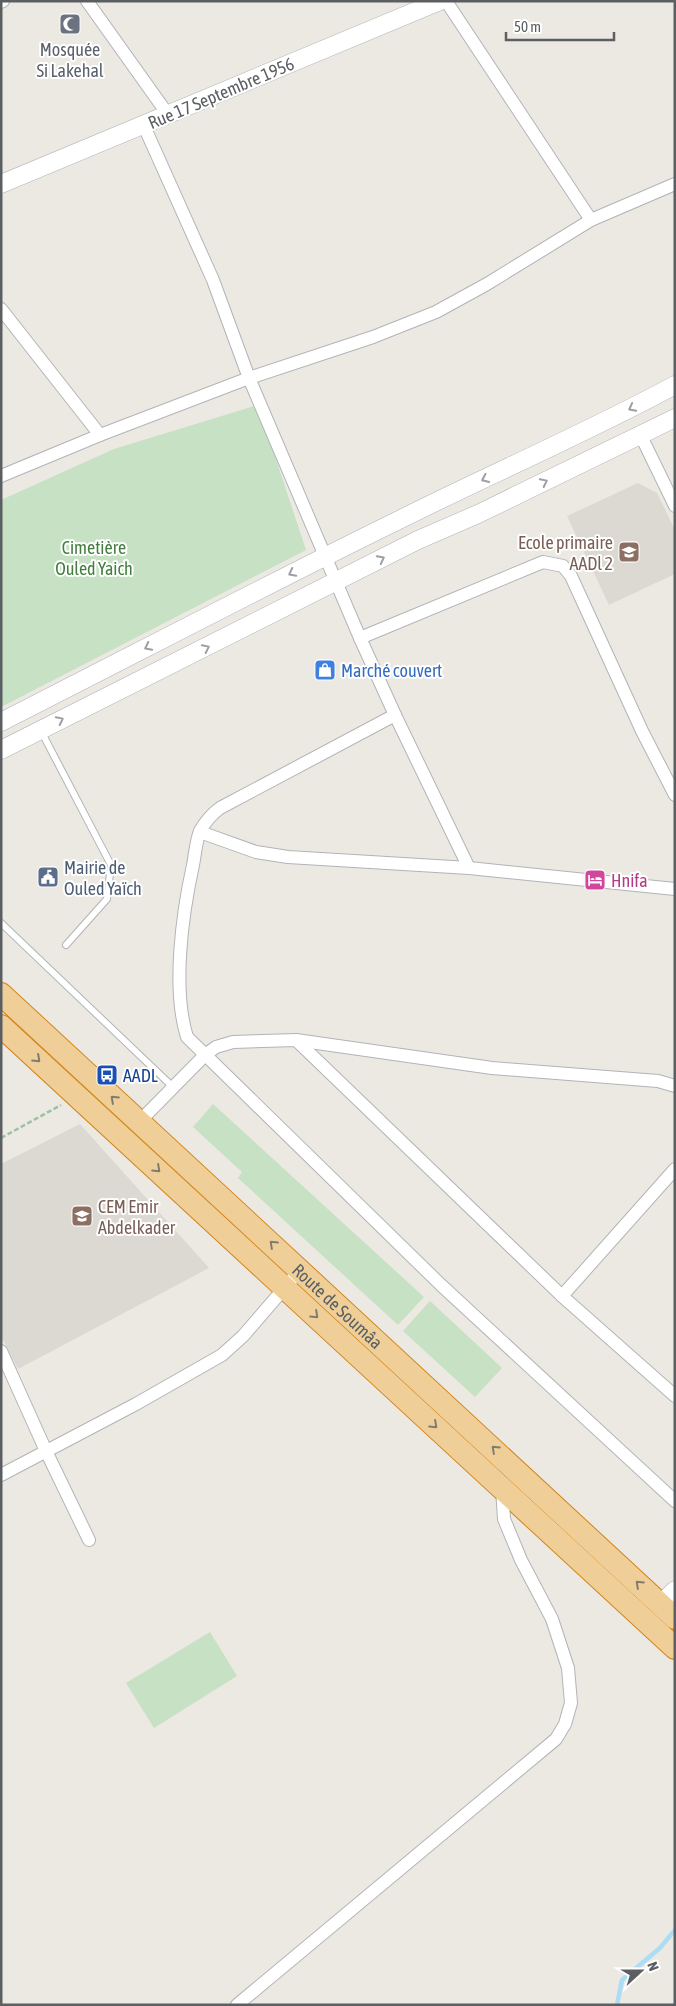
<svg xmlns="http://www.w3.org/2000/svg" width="676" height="2006" font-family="'Asap Condensed',sans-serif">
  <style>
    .education { fill: #dcd8d2 }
    .green { fill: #c6e1c3 }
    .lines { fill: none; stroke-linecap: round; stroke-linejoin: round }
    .stream { stroke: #acddf4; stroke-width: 4.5 }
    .lane-casing { stroke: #b1b4b7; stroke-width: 8 }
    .street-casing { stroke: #b1b4b7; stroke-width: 14 }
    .secondary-casing { stroke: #b0b3b7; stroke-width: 19 }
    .highway-casing { stroke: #d4851c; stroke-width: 24 }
    .path { stroke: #9dc1a3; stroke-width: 2.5; stroke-dasharray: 5 2.5; stroke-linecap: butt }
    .lane { stroke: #fff; stroke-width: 6 }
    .street { stroke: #fff; stroke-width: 12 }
    .secondary { stroke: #fff; stroke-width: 18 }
    .highway { stroke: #efcf97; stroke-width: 22 }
    .oneway { stroke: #9d9fa1 }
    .oneway2 { stroke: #807b6f }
    .labels { text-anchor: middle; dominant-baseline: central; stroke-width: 4; stroke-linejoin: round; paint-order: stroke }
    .worship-label { font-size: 18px; fill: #5b616d; stroke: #fff }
    .street-label { font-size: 18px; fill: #5b5f62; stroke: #fff }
    .education-label { font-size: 18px; fill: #785e54; stroke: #fff; text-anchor: end }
    .park-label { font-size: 18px; fill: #437e3f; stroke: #fff }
    .shop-label { font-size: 18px; fill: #366cbe; stroke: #fff; text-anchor: start }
    .service-label { font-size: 18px; fill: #4e5e75; stroke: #fff; text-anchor: start }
    .hotel-label { font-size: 18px; fill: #b23c85; stroke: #fff; text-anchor: start }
    .transit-label { font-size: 18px; fill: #164399; stroke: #fff; text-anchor: start }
  </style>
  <rect width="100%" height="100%" fill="#ece9e3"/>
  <g class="education">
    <path d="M638,483L657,493L675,530V574L609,605L567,516Z"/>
    <path d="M80,1124L209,1268L18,1369L1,1336V1164Z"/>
  </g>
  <g class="green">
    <path d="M258,405L306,550L1,707V500L114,449Z"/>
    <path d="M213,1104L424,1297L398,1325L238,1178L242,1172L193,1127Z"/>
    <path d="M430,1301L502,1368L475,1397L403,1331Z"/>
    <path d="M210,1632L237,1676L154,1728L126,1683Z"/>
  </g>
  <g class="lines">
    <path class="stream" d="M617,2005L622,1980L660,1948L675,1930"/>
    <g class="lane-casing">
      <g id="lane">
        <path d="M41,731L111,865L107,899L66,945"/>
        <path d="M1,923L173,1087"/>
      </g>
    </g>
    <g class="street-casing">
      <g id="street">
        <path d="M87,1L169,116"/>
        <path d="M446,1L591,220"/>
        <path d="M1,2L3,1"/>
        <path d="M144,126L213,280L249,378L360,638L395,715L469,868L675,889"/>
        <path d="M1,309L100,435"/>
        <path d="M641,436L675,506"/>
        <path d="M1,476L100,435L249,378L373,337L436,312L487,284L591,220L675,184"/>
        <path d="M360,638L543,562L563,566L571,576L642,731L675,795"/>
        <path d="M395,715L220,808C212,814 205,822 200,831C196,841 195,855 193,865C182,915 172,989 187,1037L441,1285L675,1501"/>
        <path d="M200,832L256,852L288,857L469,868"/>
        <path d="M296,1040L562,1296L675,1396"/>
        <path d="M139,1122L205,1055L216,1047L233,1042L296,1040L492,1068L658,1081L675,1086"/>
        <path d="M562,1296L675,1169"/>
        <path d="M1,1351L46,1451L89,1540"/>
        <path d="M1,1475L136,1404L222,1355L243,1336L300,1270"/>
        <path d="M237,2005L556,1739L565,1724L571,1703L568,1668L552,1619L521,1560L504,1519L502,1488"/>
      </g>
    </g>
    <g class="secondary-casing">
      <g id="secondary">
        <path d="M1,184L440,1"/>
        <path d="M1,722C135,654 268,584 403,518C493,473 586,433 675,385"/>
        <path d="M1,750L418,540L478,514L675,418"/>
        <path d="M661,1604L675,1590"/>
      </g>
    </g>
    <g class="highway-casing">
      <g id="highway">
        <path id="s1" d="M1,994L675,1618"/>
        <path d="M1,1026L675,1648"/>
      </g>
    </g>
    <path class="path" d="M1,1138L61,1105"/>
    <use href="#lane" class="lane"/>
    <use href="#street" class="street"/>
    <use href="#secondary" class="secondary"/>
    <use href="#highway" class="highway"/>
  </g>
  <defs><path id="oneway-chevron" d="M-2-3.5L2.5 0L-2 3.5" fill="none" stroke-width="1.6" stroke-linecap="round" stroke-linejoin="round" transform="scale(1.25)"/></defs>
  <g class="oneway">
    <use href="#oneway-chevron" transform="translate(632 408) rotate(152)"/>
    <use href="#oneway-chevron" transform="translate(485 479) rotate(155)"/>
    <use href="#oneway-chevron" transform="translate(544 482) rotate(-26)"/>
    <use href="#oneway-chevron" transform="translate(381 559) rotate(-27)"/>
    <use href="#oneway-chevron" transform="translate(292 573) rotate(153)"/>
    <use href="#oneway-chevron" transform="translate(148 647) rotate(153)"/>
    <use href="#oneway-chevron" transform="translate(206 648) rotate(-26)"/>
    <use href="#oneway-chevron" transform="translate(60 720) rotate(-26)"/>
  </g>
  <g class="oneway2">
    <use href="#oneway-chevron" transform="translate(37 1059) rotate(43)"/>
    <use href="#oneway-chevron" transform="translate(114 1099) rotate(-137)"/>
    <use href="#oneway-chevron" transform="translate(157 1169) rotate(43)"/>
    <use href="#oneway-chevron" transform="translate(273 1244) rotate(-137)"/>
    <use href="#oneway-chevron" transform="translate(315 1315) rotate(43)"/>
    <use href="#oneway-chevron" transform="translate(434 1425) rotate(43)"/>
    <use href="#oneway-chevron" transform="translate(495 1449) rotate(-137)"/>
    <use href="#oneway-chevron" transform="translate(639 1584) rotate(-137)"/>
  </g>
  <defs>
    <g id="mosque-square" transform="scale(1.125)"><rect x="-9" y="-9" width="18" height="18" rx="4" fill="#6b7280" stroke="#fff"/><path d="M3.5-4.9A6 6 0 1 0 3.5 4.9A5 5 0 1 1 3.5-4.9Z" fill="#fff"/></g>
    <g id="school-square" transform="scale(1.125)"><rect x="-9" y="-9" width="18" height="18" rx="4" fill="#8d6e63" stroke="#fff"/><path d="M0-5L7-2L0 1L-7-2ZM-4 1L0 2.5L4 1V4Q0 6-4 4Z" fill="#fff"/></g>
    <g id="shop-square" transform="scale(1.125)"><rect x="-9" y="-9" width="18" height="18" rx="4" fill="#3f7fe0" stroke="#fff"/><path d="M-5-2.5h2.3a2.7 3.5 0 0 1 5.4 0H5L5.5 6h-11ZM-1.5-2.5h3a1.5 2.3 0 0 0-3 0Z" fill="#fff"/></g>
    <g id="civic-square" transform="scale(1.125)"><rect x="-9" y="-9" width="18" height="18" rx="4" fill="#5c6f8a" stroke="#fff"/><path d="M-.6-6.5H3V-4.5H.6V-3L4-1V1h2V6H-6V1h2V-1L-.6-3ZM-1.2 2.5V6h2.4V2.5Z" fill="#fff"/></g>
    <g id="hotel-square" transform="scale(1.125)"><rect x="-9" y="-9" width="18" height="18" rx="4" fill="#d1479c" stroke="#fff"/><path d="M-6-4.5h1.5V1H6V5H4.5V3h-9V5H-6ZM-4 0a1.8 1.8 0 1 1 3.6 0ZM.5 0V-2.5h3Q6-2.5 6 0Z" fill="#fff"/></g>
    <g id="bus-square" transform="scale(1.125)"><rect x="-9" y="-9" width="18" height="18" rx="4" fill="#1a4fb4" stroke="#fff"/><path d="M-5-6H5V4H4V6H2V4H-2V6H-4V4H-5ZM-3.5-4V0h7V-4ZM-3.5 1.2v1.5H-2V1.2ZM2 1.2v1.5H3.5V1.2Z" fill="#fff"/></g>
  </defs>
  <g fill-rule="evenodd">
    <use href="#mosque-square" x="70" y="24"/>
    <use href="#school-square" x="629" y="552"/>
    <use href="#shop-square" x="325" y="670"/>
    <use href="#civic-square" x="48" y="877"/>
    <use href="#hotel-square" x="595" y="880"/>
    <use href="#bus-square" x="107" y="1075"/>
    <use href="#school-square" x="82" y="1216"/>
  </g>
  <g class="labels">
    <g class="worship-label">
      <text x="70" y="49">Mosquée<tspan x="70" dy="21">Si Lakehal</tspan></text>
    </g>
    <g class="street-label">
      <text transform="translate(221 93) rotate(-23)">Rue 17 Septembre 1956</text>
      <text stroke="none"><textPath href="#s1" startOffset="459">Route de Soumâa</textPath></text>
    </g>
    <g class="education-label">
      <text x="613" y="542">Ecole primaire<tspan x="613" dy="21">AADl 2</tspan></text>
      <text x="98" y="1206" text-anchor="start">CEM Emir<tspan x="98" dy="21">Abdelkader</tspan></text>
    </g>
    <g class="park-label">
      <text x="94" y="547">Cimetière<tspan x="94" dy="21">Ouled Yaich</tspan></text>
    </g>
    <g class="shop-label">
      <text x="341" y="670">Marché couvert</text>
    </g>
    <g class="service-label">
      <text x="64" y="867">Mairie de<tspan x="64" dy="21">Ouled Yaïch</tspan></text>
    </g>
    <g class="hotel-label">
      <text x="611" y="880">Hnifa</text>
    </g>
    <g class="transit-label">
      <text x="123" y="1075">AADL</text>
    </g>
  </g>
  <rect width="676" height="2006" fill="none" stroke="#5b5f62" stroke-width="5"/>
  <g transform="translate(641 1971) rotate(69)" stroke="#ffffff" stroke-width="4" paint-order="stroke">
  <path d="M0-4L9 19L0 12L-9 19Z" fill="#5b5f62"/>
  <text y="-8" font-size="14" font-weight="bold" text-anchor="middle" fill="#5b5f62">N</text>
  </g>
  <path d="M506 32v8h108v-8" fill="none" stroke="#5b5f62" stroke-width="2.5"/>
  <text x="514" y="32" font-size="15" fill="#5b5f62" stroke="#ffffff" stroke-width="4" paint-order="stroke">50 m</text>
</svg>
